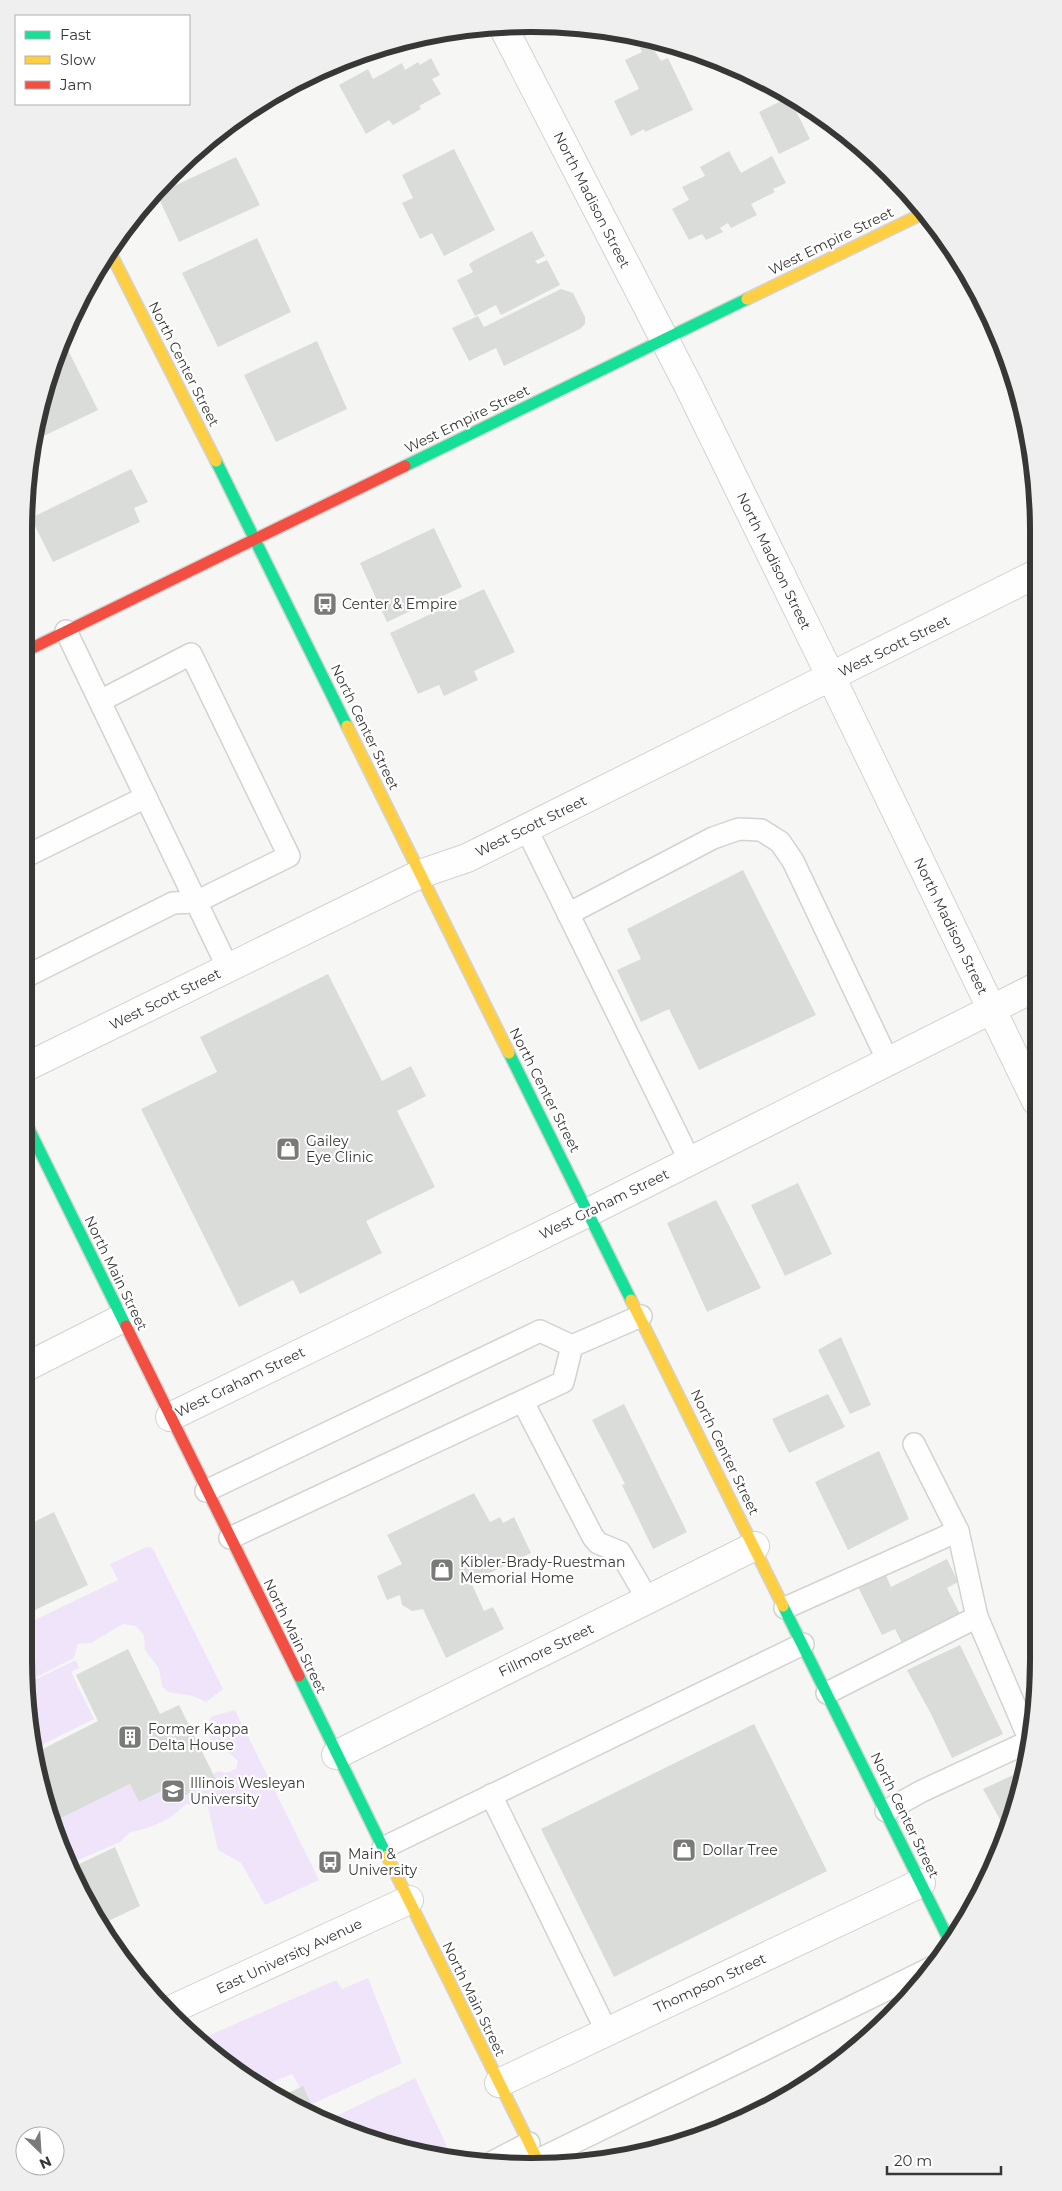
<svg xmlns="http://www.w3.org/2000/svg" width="1062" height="2191" font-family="Montserrat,sans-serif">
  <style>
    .green { fill: #efe4fa }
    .building { fill: #dadcda }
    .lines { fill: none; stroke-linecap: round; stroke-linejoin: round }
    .lane-casing { stroke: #d2d3d1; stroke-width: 24 }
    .street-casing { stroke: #d2d3d1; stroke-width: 30 }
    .fast-casing { stroke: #d2d3d1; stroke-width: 14 }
    .slow-casing { stroke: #d2d3d1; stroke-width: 14 }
    .jam-casing { stroke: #d2d3d1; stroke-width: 14 }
    .lane { stroke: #fefefe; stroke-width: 21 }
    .street { stroke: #fefefe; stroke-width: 28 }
    .fast { stroke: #16e098; stroke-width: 11 }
    .slow { stroke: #ffcf43; stroke-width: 11 }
    .jam { stroke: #f24e42; stroke-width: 11 }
    .labels { text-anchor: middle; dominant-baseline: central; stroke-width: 4.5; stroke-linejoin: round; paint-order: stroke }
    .street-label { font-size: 14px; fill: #373836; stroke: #fff }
    .poi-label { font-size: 14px; fill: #373836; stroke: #fff; text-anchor: start }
    .rim { fill: none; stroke: #373836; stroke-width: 6 }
  </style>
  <rect width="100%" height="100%" fill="#f6f7f5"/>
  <g class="green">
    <path d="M150,1547L153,1549L223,1689L206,1702L193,1696L168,1692L162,1686L159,1668L145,1650L144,1635L136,1626L123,1624L91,1643L78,1644L74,1658L26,1682L24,1625L118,1580L110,1564L144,1548Z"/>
    <path d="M76,1660L79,1668L71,1672L94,1719L33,1749L26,1684Z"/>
    <path d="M235,1710L319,1880L265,1905L241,1863L218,1850L208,1807L186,1804L170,1818L153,1826L129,1833L120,1842L69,1864L51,1823L130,1784L139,1802L162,1791L168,1804L216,1780L212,1774L219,1771L226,1773L236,1769L238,1761L224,1749L213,1744L209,1734L210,1717Z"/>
    <path d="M368,1978L402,2063L310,2105L292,2074L260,2087L196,2041L336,1980L342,1989Z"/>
    <path d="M415,2078L450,2153L440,2158L432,2157L337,2129L328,2124L326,2121Z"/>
  </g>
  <g class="building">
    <path d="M649,42L661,61L668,58L693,110L645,132L644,129L631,136L614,101L639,89L625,60L642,52L640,48Z"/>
    <path d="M431,58L440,75L432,79L441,94L419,106L421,109L393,125L389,120L366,134L339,85L368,69L373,79L402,63L405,70L418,62L420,65Z"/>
    <path d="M787,98L791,101L810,139L779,154L759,112Z"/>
    <path d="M454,149L495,230L444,256L432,233L420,239L402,203L413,198L402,175Z"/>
    <path d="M729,151L741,173L772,156L786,183L773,189L775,192L751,204L757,215L731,228L728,223L720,228L723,232L706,240L702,234L689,240L672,209L689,200L682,187L705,176L700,167Z"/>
    <path d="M236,157L260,205L179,242L157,194Z"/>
    <path d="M532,231L545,256L535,261L538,264L547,260L560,285L501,315L496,305L475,316L457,280L473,272L469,264L475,260Z"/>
    <path d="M257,238L291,312L218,347L182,273Z"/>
    <path d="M561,289L573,293L585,317V324L580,329L504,366L496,348L469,361L452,328L478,316L484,327Z"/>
    <path d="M317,341L347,409L276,442L244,375Z"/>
    <path d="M67,348L98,410L33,441L34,432L58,352Z"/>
    <path d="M131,469L148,502L134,508L140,522L53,562L31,518Z"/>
    <path d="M434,528L462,587L387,622L360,563Z"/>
    <path d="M484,589L515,652L474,671L478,680L444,696L439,685L418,694L390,633Z"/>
    <path d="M743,870L816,1015L699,1070L669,1009L641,1022L617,970L641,959L627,929Z"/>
    <path d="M328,974L382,1081L411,1066L426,1096L397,1111L435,1187L366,1221L382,1253L300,1294L293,1280L239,1307L141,1109L217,1072L200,1037Z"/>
    <path d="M798,1183L832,1254L785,1276L751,1205Z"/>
    <path d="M716,1200L761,1288L707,1312L667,1223Z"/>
    <path d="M841,1337L871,1405L850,1414L818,1350Z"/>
    <path d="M828,1394L845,1427L789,1453L772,1419Z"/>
    <path d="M624,1404L687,1532L653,1549L622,1485L625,1484L592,1420Z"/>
    <path d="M879,1451L909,1519L848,1550L815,1482Z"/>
    <path d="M474,1493L490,1522L500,1517L503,1523L514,1517L531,1553L471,1582L484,1611L493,1607L504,1629L446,1658L423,1609L412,1611L402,1605L400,1595L387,1600L377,1576L402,1564L387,1535Z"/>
    <path d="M54,1512L88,1585L24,1615V1527Z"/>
    <path d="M947,1559L958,1582L947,1588L960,1614L902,1643L895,1629L882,1635L857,1585L884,1571L891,1587Z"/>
    <path d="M960,1645L1003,1734L952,1758L931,1714L907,1670Z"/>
    <path d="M128,1649L160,1714L179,1705L216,1780L168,1804L162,1791L139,1802L130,1784L51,1823L33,1754L98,1721L76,1675Z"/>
    <path d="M754,1724L827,1871L614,1977L541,1829Z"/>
    <path d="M1026,1769L1009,1823L1003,1825L983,1789Z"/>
    <path d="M115,1847L140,1906L100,1925L92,1913L71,1868Z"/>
    <path d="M844,2058L756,2115L653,2152V2151Z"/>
    <path d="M303,2086L318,2119L276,2099Z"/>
  </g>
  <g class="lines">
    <g class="lane-casing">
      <g id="lane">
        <path d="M66,631L228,968"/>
        <path d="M526,828L690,1161"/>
        <path d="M24,857L146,797"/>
        <path d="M568,914L713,838L739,829L761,830L780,842L793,861L888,1061"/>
        <path d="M24,965L29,975L173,903L196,902L289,856L191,654L100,701"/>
        <path d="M523,1402L593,1537L598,1543L620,1552L648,1600"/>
        <path d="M206,1491L540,1331L572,1346"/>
        <path d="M230,1538L563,1382L572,1346L641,1316"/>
        <path d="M785,1608L958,1531L914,1444"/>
        <path d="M827,1693L977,1617"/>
        <path d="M491,1795L607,2032"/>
        <path d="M886,1811L922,1791L1030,1741L977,1617L958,1531"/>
        <path d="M383,1848L803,1644"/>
        <path d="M538,2160L933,1967"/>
        <path d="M487,2165L529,2143"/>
      </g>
    </g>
    <g class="street-casing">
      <g id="street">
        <path d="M503,27L689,387L831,677L1036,1101"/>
        <path d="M24,1068L420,874L467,858L1034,575"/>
        <path d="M24,1368L121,1319"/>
        <path d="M170,1417L589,1212L1036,987"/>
        <path d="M336,1755L755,1546"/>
        <path d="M168,2011L409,1900"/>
        <path d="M499,2083L921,1883"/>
      </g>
    </g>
    <g class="fast-casing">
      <g id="fast">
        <path d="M216,461L347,726"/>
        <path d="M405,466L747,299"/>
        <path d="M509,1053L631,1300"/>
        <path d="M24,1119L126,1326"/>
        <path d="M783,1606L951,1944"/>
        <path d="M299,1676L387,1856"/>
      </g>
    </g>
    <g class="slow-casing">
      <g id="slow">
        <path d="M109,250L216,461"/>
        <path d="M747,299L924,213"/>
        <path d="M347,726L509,1053"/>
        <path d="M631,1300L783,1606"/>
        <path d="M387,1856L540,2165"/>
      </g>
    </g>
    <g class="jam-casing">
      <g id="jam">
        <path d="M24,652L405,466"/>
        <path d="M126,1326L299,1676"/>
      </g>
    </g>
    <use href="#lane" class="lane"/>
    <use href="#street" class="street"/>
    <use href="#fast" class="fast"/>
    <use href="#slow" class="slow"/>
    <use href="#jam" class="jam"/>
  </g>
  <defs>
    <g id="bus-square" transform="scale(1.25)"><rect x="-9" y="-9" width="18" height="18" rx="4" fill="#7a7b79" stroke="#fff"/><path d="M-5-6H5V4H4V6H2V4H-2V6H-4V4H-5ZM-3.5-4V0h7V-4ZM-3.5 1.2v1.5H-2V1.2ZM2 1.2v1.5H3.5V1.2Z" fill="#fff"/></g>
    <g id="shop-square" transform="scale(1.25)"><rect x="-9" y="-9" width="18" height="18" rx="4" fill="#7a7b79" stroke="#fff"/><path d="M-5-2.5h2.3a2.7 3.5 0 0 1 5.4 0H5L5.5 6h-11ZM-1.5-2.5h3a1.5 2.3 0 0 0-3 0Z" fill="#fff"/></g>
    <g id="building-square" transform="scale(1.25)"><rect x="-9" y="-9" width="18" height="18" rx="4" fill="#7a7b79" stroke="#fff"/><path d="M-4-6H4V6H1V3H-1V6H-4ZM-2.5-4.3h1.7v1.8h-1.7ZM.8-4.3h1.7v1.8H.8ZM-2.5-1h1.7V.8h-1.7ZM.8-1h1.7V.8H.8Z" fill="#fff"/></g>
    <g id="university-square" transform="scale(1.25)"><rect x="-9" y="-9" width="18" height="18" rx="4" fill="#7a7b79" stroke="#fff"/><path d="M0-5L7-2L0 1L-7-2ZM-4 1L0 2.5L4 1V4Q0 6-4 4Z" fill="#fff"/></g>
  </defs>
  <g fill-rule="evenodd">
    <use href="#bus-square" x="325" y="604"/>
    <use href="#shop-square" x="288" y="1149"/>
    <use href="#shop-square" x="442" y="1570"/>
    <use href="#building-square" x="130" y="1737"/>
    <use href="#university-square" x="173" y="1791"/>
    <use href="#shop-square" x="684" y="1850"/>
    <use href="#bus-square" x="330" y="1862"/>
  </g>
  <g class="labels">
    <g class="street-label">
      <text transform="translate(592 200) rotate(63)">North Madison Street</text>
      <text transform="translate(831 241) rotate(-26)">West Empire Street</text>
      <text transform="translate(184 364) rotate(63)">North Center Street</text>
      <text transform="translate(467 419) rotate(-26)">West Empire Street</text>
      <text transform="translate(774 561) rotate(64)">North Madison Street</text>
      <text transform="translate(894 646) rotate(-26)">West Scott Street</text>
      <text transform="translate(365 727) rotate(64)">North Center Street</text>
      <text transform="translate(531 826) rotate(-26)">West Scott Street</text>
      <text transform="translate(951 926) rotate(64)">North Madison Street</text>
      <text transform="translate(165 999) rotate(-26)">West Scott Street</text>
      <text transform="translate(545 1090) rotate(63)">North Center Street</text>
      <text transform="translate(604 1204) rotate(-26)">West Graham Street</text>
      <text transform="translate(116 1273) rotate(64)">North Main Street</text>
      <text transform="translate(240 1382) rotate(-26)">West Graham Street</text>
      <text transform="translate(725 1452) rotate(64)">North Center Street</text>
      <text transform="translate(295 1636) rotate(64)">North Main Street</text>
      <text transform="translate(546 1650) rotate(-26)">Fillmore Street</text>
      <text transform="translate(905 1815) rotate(64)">North Center Street</text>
      <text transform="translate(289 1956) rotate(-25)">East University Avenue</text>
      <text transform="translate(710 1983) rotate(-25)">Thompson Street</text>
      <text transform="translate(474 1999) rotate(64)">North Main Street</text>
    </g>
    <g class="poi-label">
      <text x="342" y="604">Center &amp; Empire</text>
      <text x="306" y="1141">Gailey<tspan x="306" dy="16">Eye Clinic</tspan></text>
      <text x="460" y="1562">Kibler-Brady-Ruestman<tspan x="460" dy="16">Memorial Home</tspan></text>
      <text x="148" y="1729">Former Kappa<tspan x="148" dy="16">Delta House</tspan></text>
      <text x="190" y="1783">Illinois Wesleyan<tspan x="190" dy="16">University</tspan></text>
      <text x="702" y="1850">Dollar Tree</text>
      <text x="348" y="1854">Main &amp;<tspan x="348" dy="16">University</tspan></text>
    </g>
  </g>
  <path d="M0 0H1062V2191H0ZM530 32H532A498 498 0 0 1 1030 530V1660A498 498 0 0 1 532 2158H530A498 498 0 0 1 32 1660V530A498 498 0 0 1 530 32Z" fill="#efefef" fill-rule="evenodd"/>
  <path class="rim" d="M530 32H532A498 498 0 0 1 1030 530V1660A498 498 0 0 1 532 2158H530A498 498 0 0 1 32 1660V530A498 498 0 0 1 530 32Z"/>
  <rect x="15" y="15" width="175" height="90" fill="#ffffff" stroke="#afafaf"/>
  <rect x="25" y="31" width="25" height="8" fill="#16e098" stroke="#afafaf"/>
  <text x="60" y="40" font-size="15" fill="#373836">Fast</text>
  <rect x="25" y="56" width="25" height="8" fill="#ffcf43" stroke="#afafaf"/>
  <text x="60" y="65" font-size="15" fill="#373836">Slow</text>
  <rect x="25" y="81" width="25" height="8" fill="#f24e42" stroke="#afafaf"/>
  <text x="60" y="90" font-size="15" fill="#373836">Jam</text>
  <g transform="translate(40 2151) rotate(155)"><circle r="24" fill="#ffffff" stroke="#afafaf"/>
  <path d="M0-4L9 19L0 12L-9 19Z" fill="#7a7b79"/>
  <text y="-8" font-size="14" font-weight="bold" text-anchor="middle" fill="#373836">N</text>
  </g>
  <path d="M887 2166v8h114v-8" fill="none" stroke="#373836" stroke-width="2.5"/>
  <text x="894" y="2166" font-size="15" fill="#373836" stroke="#ffffff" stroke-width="4" paint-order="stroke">20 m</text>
</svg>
